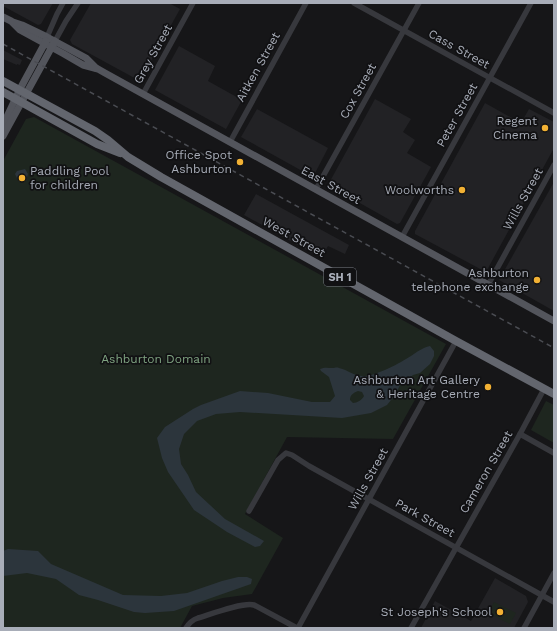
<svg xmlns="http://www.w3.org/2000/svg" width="557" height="631" font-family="'Work Sans',sans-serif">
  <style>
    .built { fill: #222225 }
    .green { fill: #1e261f }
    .water { fill: #2c353c; fill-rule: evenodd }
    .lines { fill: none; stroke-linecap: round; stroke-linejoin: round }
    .minor { stroke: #37383d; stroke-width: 5.5 }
    .major { stroke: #53555c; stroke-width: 7 }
    .highway { stroke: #63666e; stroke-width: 8 }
    .rail { stroke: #4a4c52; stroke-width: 1.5; stroke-dasharray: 5 4; stroke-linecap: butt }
    .poi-dot { fill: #f2b134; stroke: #111113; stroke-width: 1.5 }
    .labels { text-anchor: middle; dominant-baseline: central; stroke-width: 3.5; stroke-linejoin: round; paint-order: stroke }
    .shield { fill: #111113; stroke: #7b7e86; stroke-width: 1 }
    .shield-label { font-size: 11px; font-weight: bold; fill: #a8adb8 }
    .street-label { font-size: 12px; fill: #a8adb8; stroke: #111113 }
    .poi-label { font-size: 12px; fill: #a8adb8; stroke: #111113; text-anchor: end }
    .park-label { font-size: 12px; fill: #7fa381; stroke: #111113 }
  </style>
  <rect width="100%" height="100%" fill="#161618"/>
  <g class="built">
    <path d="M3,3H53L41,24L38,25L3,6Z"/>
    <path d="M91,3H169L180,9L140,81L72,44L70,40Z"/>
    <path d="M179,46L215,66L208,81L242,100L226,129L155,90Z"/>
    <path d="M3,50L22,60L20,65L17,64V65L3,59Z"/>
    <path d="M375,99L411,119L403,132L415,140L407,153L431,167L400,223L397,224L328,185Z"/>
    <path d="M485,103L521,123L529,109L554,122V148L487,270L484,271L415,234V231Z"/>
    <path d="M257,109L328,148L313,177L241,137Z"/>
    <path d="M554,182V311L499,280Z"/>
    <path d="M256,194L349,245L345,254L328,246L321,258L244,215Z"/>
    <path d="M495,578L526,596L528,602L514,628H421L435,601L471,621Z"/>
  </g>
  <g class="green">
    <path d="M34,117L446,344L393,439L287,437L245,514L283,538L252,594L223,598L192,606L180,628H3V161L26,119Z"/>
    <path d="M546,401L554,405V443L531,430Z"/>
    <path d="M494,602L516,613L510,624L488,613Z"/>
  </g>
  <g class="water">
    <path d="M25,169L28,174L26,181L19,182L15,174L17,171Z"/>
    <path d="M430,346L434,351V356L430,364L420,373L413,375L400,385L395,395L387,405L371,413L342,418L240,412L216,414L197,421L184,434L179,449L181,464L188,475L196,492L225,519L264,541L260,546L255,547L227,532L194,510L168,472L162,458L157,438L165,427L193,409L201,405L240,391L268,393L312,402H330L335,396L329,377L321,371L320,369C325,367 328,368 332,368C335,368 337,367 339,368C349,370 354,377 365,376C378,375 400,363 411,356C417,352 422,348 430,346ZM358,391L362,392L364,396C362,400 357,403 353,403L350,400C350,395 353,393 358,391Z"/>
    <path d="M8,549L38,551L51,564L123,595L161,596L187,593L222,581L238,577H247L252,579L251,584L174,611L145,613L134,612L98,600L79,595L56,579L27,573L3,576V551Z"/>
  </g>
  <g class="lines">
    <g class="minor">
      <path d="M354,3L554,113"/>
      <path d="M47,37L57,14L63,3"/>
      <path d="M55,41L66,21L78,3"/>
      <path d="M143,94L193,3"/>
      <path d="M230,142L306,3"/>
      <path d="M316,189L419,3"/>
      <path d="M402,237L531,3"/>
      <path d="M488,285L554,165"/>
      <path d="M520,434L554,453"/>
      <path d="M249,511L278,460L286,453L292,455L309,466L554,602"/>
      <path d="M186,628C189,623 192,620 198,618C211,614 243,602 254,605L297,628"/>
      <path d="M298,628L456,341"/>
      <path d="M411,628L520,434L544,389"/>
      <path d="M524,628L554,573"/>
    </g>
    <g class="major">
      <path d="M3,17L11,21L20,30L64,54L83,65L98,69L105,73L554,321"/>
      <path d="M13,22L22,25L47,37L86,58L96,68"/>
      <path d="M3,125L20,89L46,41"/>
      <path d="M3,136L55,41"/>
    </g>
    <g class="highway">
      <path d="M3,81L95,131L108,140L128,157L161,177L456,341L554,394"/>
      <path d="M3,92L97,144L120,153"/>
    </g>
    <path class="rail" d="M3,44L554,348"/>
  </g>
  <g class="poi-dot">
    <circle cx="545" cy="128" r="4"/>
    <circle cx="240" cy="162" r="4"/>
    <circle cx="22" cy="178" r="4"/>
    <circle cx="462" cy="190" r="4"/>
    <circle cx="537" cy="280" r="4"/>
    <circle cx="488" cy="387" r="4"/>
    <circle cx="500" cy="612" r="4"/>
  </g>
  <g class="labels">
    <rect class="shield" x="324" y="268" width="32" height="18" rx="3"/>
    <g class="shield-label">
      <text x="340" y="277">SH 1</text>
    </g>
    <g class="street-label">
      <text transform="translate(459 49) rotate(29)">Cass Street</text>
      <text transform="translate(153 54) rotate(-61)">Grey Street</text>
      <text transform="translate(258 67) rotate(-61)">Aitken Street</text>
      <text transform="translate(358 91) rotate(-61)">Cox Street</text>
      <text transform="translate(457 115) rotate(-61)">Peter Street</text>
      <text transform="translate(331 185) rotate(29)">East Street</text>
      <text transform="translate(523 199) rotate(-61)">Wills Street</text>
      <text transform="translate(294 237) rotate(29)">West Street</text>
      <text transform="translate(486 472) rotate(-60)">Cameron Street</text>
      <text transform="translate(368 479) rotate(-61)">Wills Street</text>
      <text transform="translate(425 518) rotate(29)">Park Street</text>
    </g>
    <g class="poi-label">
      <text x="537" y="121">Regent<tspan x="537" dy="14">Cinema</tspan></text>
      <text x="232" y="155">Office Spot<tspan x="232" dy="14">Ashburton</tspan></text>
      <text x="30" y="171" text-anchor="start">Paddling Pool<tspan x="30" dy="14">for children</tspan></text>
      <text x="454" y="190">Woolworths</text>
      <text x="529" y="273">Ashburton<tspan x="529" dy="14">telephone exchange</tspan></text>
      <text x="480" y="380">Ashburton Art Gallery<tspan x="480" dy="14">&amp; Heritage Centre</tspan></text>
      <text x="492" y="612">St Joseph's School</text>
    </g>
    <g class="park-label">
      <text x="156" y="359">Ashburton Domain</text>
    </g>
  </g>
  <rect width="557" height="631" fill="none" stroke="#a8adb8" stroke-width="8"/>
</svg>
